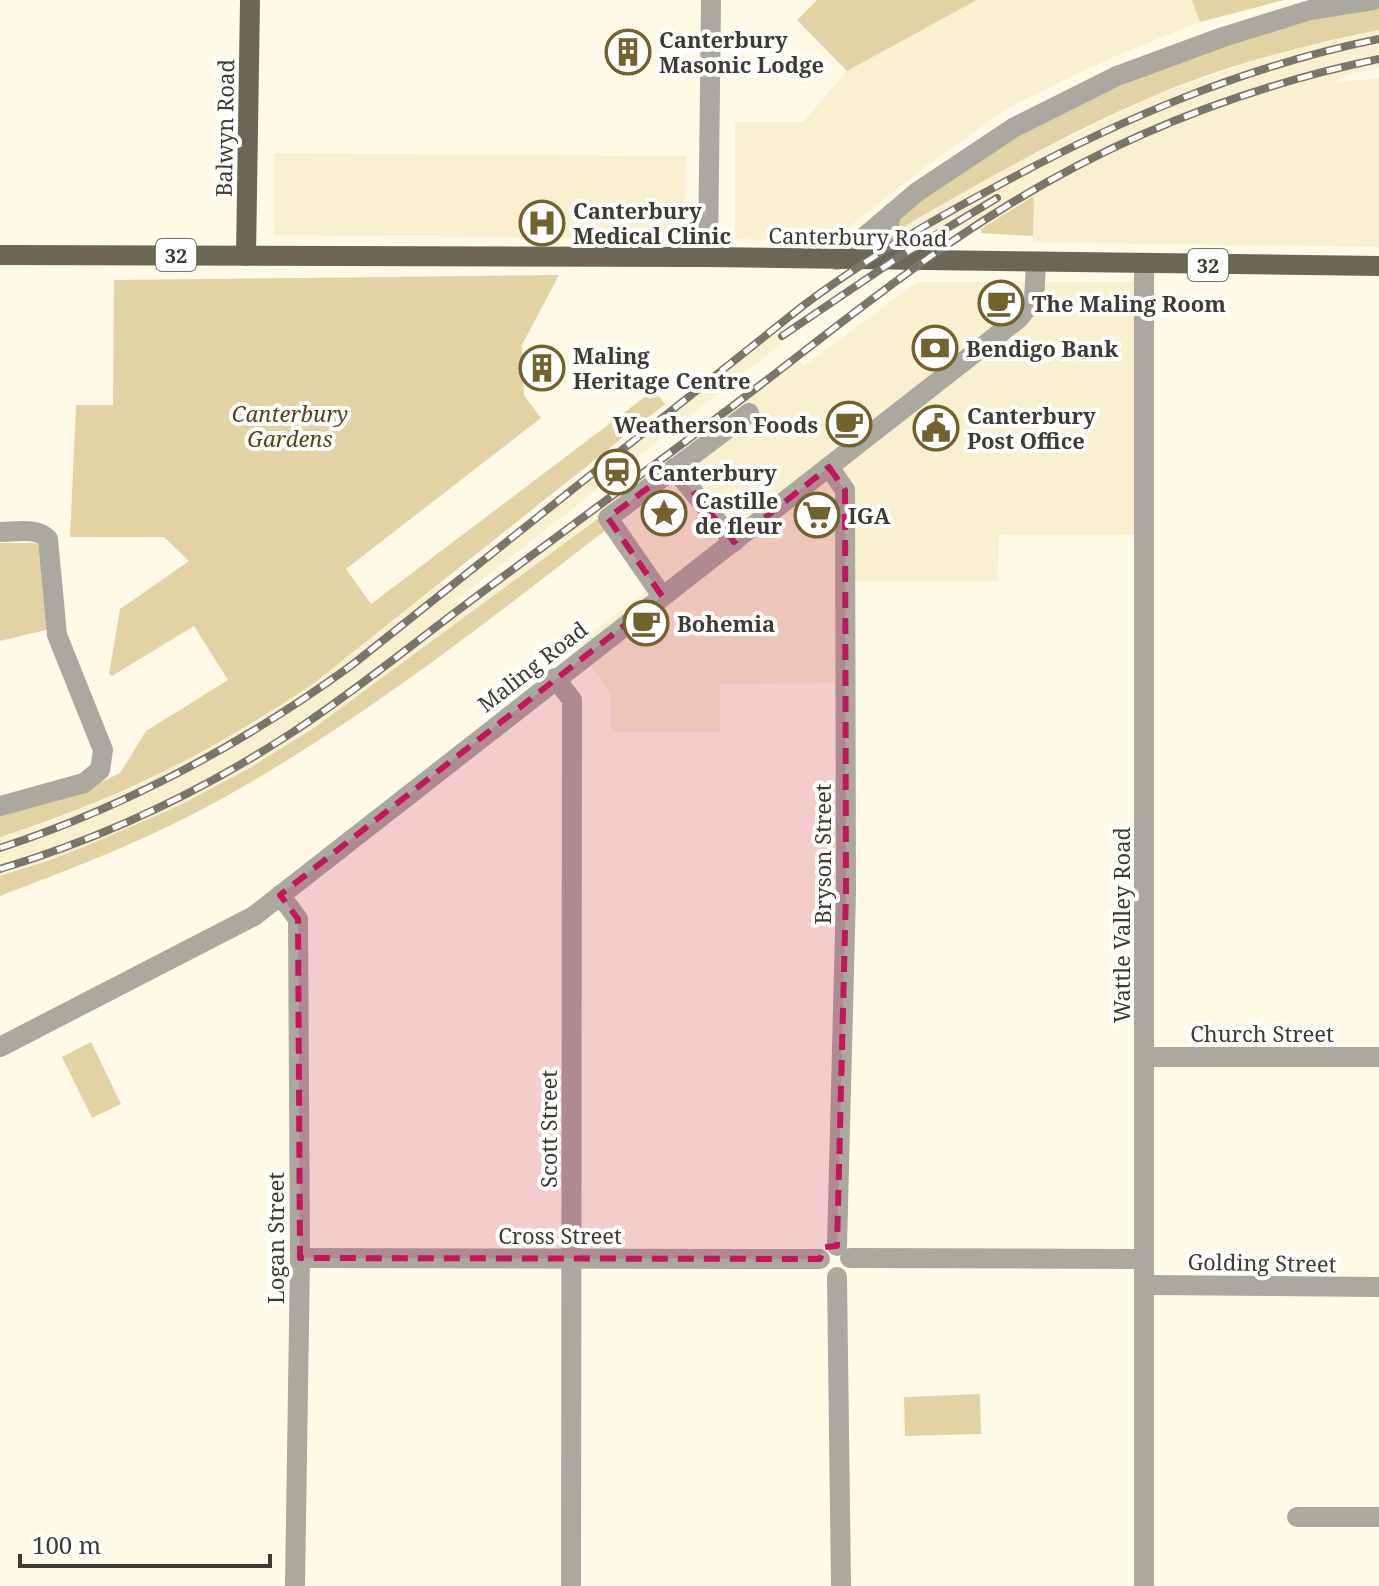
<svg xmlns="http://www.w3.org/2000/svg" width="1379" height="1586" font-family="'Noto Serif',serif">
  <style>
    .built { fill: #f9f0d2 }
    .green { fill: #e1d3a4 }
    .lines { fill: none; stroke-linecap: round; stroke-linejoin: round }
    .minor { stroke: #aba89f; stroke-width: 20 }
    .major { stroke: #6b6656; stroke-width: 20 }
    .rail-casing { stroke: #79756a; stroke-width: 8 }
    .rail { stroke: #fff; stroke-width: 5; stroke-dasharray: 15; stroke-linecap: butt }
    .marked { fill: #c2185b; fill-opacity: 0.2; stroke: #c2185b; stroke-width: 6; stroke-dasharray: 16 10; stroke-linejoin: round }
    .labels { text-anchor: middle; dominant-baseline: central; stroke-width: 8; stroke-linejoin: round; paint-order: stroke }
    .shield { fill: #fff; stroke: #787670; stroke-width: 2 }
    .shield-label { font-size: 20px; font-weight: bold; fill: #3e3b33 }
    .poi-label { font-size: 22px; font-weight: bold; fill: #3e3b33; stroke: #fff; text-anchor: start }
    .street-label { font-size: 22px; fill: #3e3b33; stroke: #fff }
    .park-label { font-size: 22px; font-style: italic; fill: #52461a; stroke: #fff }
  </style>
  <rect width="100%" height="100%" fill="#fffae8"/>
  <g class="built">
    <path d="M977,0H1192L1200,22L1106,60L1006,109L919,172L835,238L827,242L735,239V122H803L847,71Z"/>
    <path d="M1379,30V68L1349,74L1331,83L1379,78V247L1033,242V197L981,229H909L905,226L1004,168L1156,95L1273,54Z"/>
    <path d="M274,153L686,156L685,239L274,235Z"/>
    <path d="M917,282H1138V535H999L998,581H842V683L720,684V732H611V694L575,645L651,588L599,519L311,730L248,769L180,805L105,838L53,859L0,876V837L54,820L133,788L256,722L313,684L440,584L445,588L760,336L796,332L457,600L461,606L793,355L804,366Z"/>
  </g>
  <g class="green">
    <path d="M817,0H977L847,71L797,20Z"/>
    <path d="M1192,0H1284L1200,22Z"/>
    <path d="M1379,6V30C1303,45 1227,65 1156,95C1069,132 987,178 905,226L909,229H896L897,221C986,144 1094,92 1204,53C1228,44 1253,33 1278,26C1311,17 1346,12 1379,6Z"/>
    <path d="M1034,196L1033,236L981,233V229Z"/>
    <path d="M559,275L522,345L524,395L541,418L346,569L371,604L654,390L665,404L313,684C212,752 117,800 0,837V814L93,786L120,773L146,731L228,680L194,626L112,676L109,674L120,609L189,561L164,537H70L76,405H113L114,280Z"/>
    <path d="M599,518L607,529C483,625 360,722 223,798C152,838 76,867 0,896V876L53,859L105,838L180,805L248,769L311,730Z"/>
    <path d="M0,543H35L41,546L50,629L0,641Z"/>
    <path d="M91,1042L121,1104L92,1118L62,1057Z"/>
    <path d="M980,1394L981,1434L905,1436L904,1397Z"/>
  </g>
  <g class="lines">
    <g class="minor">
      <path d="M892,213C883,238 888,243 907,261"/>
      <path d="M708,257L711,0"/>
      <path d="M837,260L917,192L1013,128L1117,76L1223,37L1310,10L1373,0"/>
      <path d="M829,467L845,490L846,892L837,1246"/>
      <path d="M674,468L734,542"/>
      <path d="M0,532C15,532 37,527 48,539L57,635L103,750L100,770L84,783L0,806"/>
      <path d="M662,596L608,518L749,413"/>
      <path d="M555,678L572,700L571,1586"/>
      <path d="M280,895L298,919L300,1258L295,1586"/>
      <path d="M0,1047L254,916L1018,319L1034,300L1036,263"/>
      <path d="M1145,1057H1379"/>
      <path d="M300,1258L820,1259"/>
      <path d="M850,1258L1144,1259"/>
      <path d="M837,1277L841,1586"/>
      <path d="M1144,1285L1379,1287"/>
      <path d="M1297,1517H1379"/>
      <path d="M1144,1586V264"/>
    </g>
    <g class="major">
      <path d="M0,255L708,257L1379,266"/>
      <path d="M246,256L250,0"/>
    </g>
    <g class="rail-casing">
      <g id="rail">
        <path d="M782,336L896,259L997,198"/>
        <path d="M0,848C128,806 243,744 352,665L804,305C864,260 929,222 995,187C1118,120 1242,67 1379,39"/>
        <path d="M0,869C103,838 203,791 293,732C354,692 410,646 469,602C560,534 652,467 742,399C826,335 908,268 997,212C1114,138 1244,87 1379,59"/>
      </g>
    </g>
    <use href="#rail" class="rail"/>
  </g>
  <path class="marked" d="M829,467L845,490L846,892L837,1246L824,1247L820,1259L300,1258L298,919L280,895L662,596L608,518L674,468L734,542Z"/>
  <defs>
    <g id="building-ring" transform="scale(2.3)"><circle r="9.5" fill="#fff" stroke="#716230" stroke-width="1.5"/><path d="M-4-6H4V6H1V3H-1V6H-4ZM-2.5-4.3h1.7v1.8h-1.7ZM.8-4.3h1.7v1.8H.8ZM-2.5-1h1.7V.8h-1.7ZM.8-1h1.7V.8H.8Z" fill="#716230"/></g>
    <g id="hospital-ring" transform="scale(2.3)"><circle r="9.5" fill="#fff" stroke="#716230" stroke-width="1.5"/><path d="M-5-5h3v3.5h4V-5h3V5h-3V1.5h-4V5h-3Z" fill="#716230"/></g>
    <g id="cafe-ring" transform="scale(2.3)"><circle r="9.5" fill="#fff" stroke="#716230" stroke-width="1.5"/><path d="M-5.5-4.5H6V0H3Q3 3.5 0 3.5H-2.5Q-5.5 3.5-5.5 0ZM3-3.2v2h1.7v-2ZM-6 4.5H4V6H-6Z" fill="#716230"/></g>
    <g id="bank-ring" transform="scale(2.3)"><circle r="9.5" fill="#fff" stroke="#716230" stroke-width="1.5"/><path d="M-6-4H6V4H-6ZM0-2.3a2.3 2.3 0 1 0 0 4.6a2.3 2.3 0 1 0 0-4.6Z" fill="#716230"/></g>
    <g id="civic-ring" transform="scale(2.3)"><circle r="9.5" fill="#fff" stroke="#716230" stroke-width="1.5"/><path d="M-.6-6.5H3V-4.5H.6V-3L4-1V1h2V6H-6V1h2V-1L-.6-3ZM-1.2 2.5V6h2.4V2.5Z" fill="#716230"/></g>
    <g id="station-ring" transform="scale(2.3)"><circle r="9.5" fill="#fff" stroke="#716230" stroke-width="1.5"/><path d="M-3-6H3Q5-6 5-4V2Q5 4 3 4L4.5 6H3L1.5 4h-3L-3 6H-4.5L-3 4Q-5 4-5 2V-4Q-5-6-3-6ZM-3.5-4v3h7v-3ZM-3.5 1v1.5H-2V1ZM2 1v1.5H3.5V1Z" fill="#716230"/></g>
    <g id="sight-ring" transform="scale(2.3)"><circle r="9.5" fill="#fff" stroke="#716230" stroke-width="1.5"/><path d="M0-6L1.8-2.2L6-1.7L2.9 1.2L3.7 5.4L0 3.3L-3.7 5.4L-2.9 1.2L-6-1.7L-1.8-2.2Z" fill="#716230"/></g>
    <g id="supermarket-ring" transform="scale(2.3)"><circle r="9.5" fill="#fff" stroke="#716230" stroke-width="1.5"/><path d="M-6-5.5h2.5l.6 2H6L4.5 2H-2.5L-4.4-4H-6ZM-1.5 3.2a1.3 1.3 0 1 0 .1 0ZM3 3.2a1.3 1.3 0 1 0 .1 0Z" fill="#716230"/></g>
  </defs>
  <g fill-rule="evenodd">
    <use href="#building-ring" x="628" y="52"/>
    <use href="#hospital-ring" x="542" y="223"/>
    <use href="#cafe-ring" x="1001" y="303"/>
    <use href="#bank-ring" x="935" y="348"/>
    <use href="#building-ring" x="542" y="368"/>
    <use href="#cafe-ring" x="849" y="424"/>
    <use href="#civic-ring" x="936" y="428"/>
    <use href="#station-ring" x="617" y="472"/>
    <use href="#sight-ring" x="664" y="513"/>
    <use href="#supermarket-ring" x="817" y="515"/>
    <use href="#cafe-ring" x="646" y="623"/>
  </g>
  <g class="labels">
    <g class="shield">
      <rect x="156" y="239" width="40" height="32" rx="6"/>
      <rect x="1188" y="249" width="40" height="32" rx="6"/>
    </g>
    <g class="shield-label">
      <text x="176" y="255">32</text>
      <text x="1208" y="265">32</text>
    </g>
    <g class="poi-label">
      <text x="659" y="39">Canterbury<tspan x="659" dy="25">Masonic Lodge</tspan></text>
      <text x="573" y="210">Canterbury<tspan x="573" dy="25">Medical Clinic</tspan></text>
      <text x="1032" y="303">The Maling Room</text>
      <text x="966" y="348">Bendigo Bank</text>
      <text x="573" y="355">Maling<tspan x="573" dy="25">Heritage Centre</tspan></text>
      <text x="967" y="415">Canterbury<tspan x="967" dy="25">Post Office</tspan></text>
      <text x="818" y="424" text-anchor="end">Weatherson Foods</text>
      <text x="648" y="472">Canterbury</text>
      <text x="695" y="500">Castille<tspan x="695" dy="25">de fleur</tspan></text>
      <text x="848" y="515">IGA</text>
      <text x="677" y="623">Bohemia</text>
    </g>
    <g class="street-label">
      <text transform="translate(224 128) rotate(-89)">Balwyn Road</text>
      <text transform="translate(858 236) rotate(1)">Canterbury Road</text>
      <text transform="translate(532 666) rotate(-38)">Maling Road</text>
      <text transform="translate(822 854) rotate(-90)">Bryson Street</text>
      <text transform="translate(1121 925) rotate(-90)">Wattle Valley Road</text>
      <text x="1262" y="1033">Church Street</text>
      <text transform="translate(548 1129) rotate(-90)">Scott Street</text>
      <text x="560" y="1235">Cross Street</text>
      <text transform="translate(275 1238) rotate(-90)">Logan Street</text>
      <text transform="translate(1262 1262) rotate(1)">Golding Street</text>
    </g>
    <g class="park-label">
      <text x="290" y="413">Canterbury<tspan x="290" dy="25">Gardens</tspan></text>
    </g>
  </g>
  <path d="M20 1554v12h250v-12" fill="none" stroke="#3e3b33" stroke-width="4"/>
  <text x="32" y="1554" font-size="24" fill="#3e3b33" stroke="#ffffff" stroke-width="6" paint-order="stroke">100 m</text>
</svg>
